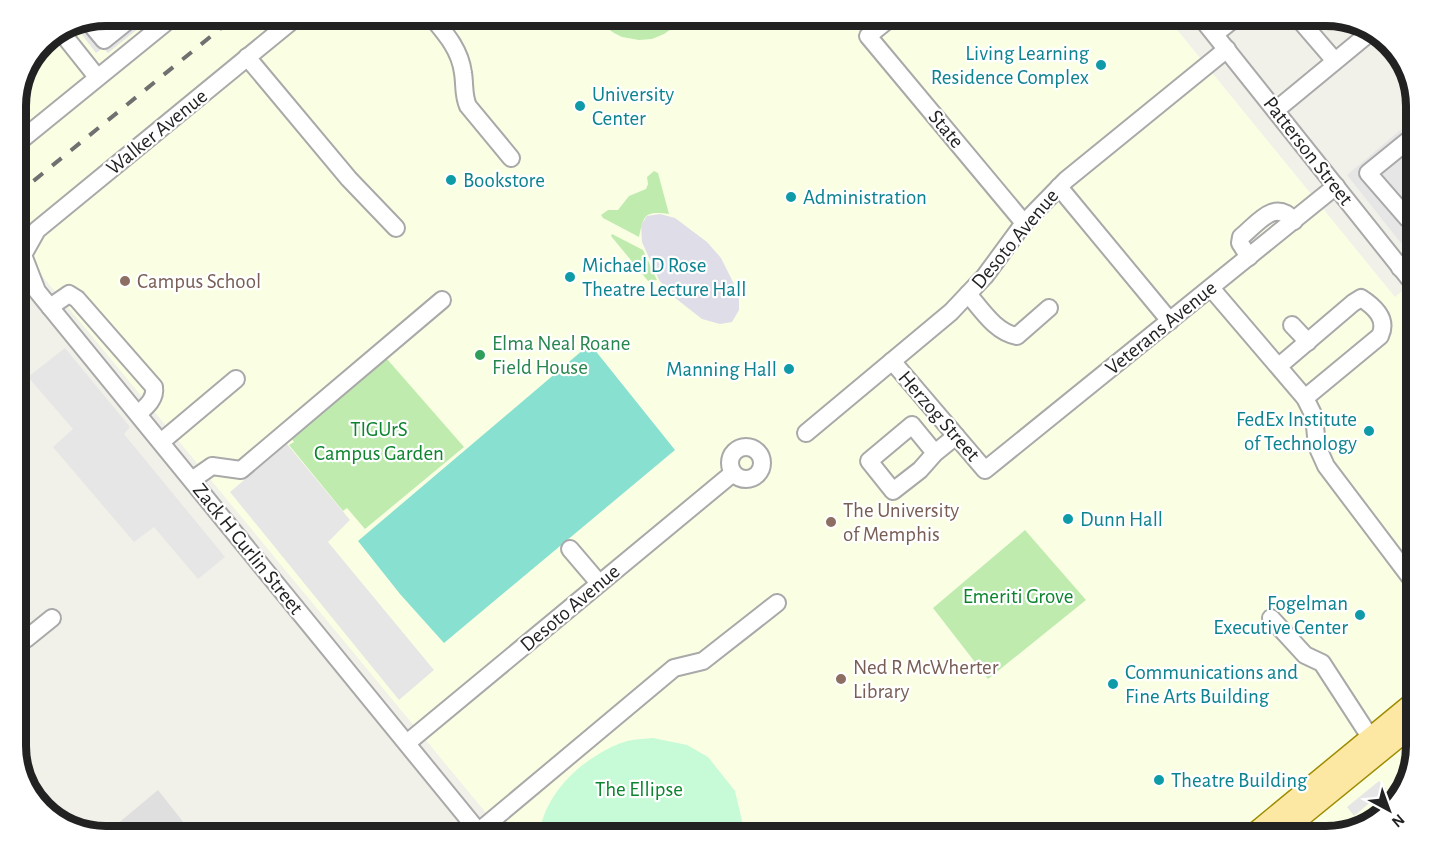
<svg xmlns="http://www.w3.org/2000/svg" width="1431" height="852" font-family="'Alegreya Sans',sans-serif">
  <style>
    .residential { fill: #e0dfdf }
    .education { fill: #faffe4 }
    .grass { fill: #c0ebaf }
    .park { fill: #c7fad6 }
    .pitch { fill: #87e0d0 }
    .parking { fill: #e6e6e6 }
    .plaza { fill: #dfdde8 }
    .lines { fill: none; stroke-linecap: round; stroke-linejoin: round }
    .minor-casing { stroke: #a9a9a9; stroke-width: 20 }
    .major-casing { stroke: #9f8b00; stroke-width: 24 }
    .minor { stroke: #fff; stroke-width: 16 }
    .major { stroke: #fce8a3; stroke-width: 21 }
    .rail { stroke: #707070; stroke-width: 4; stroke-dasharray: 12 12; stroke-linecap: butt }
    .culture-dot { fill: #0f9aa8; stroke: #fff; stroke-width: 2 }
    .education-dot { fill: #8d6e63; stroke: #fff; stroke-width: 2 }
    .leisure-dot { fill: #2e9e5b; stroke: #fff; stroke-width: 2 }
    .labels { text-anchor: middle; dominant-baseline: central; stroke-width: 4.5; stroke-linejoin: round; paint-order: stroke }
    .culture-label { font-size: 21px; fill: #0d838f; stroke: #fff; text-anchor: start }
    .street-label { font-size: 21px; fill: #222; stroke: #fff }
    .education-label { font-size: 21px; fill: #785e54; stroke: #fff; text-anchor: start }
    .leisure-label { font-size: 21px; fill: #27864d; stroke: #fff; text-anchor: start }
    .park-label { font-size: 21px; fill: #0c842e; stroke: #fff }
    .rim { fill: none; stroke: #222; stroke-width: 8 }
  </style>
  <rect width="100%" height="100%" fill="#f2f1e9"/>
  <path class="residential" d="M158,790L195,837L103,836Z"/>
  <path class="education" d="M106,15H1165L1395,297L1416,280V747L1404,792L1371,825L1326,837H506L15,243V100L42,41Z"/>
  <g class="grass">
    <path d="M596,15H685L677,25L664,34L652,39L639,40L622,37L614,33L607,28Z"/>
    <path d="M654,171L658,173L669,214C644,211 644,215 639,237L603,218L601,215L608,210H618L629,196L646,189L648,184L647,177Z"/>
    <path d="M612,234L643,250L657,280L648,281L611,236Z"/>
    <path d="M387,359L464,447L365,529L347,508L343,511L289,445L294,442L291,438Z"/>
    <path d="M1025,530L1086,600L988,679L933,608Z"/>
  </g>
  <path class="park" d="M653,738L687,745L708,757L735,791L743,825V837H539C543,794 582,758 621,743C631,739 642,739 653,738Z"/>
  <path class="pitch" d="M590,344L675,450L444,643L400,594L358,541Z"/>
  <g class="parking">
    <path d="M106,15H155L108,53L103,48L96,53L76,27Z"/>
    <path d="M1416,117V231L1401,243L1347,175Z"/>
    <path d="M65,348L130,427L124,434L225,557L198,579L154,527L134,542L53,447L73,429L28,377Z"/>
    <path d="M287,444L350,520L328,542L434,670L399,700L230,492Z"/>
    <path d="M1379,781L1386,789L1354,816L1347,807Z"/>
  </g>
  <path class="plaza" d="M660,214L675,218L707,242L721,258L739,294V310L732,322L720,324L702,319L674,297L659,280L642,242L641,225L647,216Z"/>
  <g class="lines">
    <g class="minor-casing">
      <g id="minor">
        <path d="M299,15L37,230L23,255L37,291L50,307L483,837"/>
        <path d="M430,15C445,33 460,49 463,73C465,85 463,95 468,106L511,158"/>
        <path d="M894,15L868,36L1024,223"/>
        <path d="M1199,15L1416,287"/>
        <path d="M1300,15L1298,18L1335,61"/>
        <path d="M89,22L104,40L135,15"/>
        <path d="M62,33L97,77"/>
        <path d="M1215,34L1239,15"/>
        <path d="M247,57L349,179L396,228"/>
        <path d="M1276,110L1373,30"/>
        <path d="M1416,134L1368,173L1408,219L1416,212"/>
        <path d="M15,145L175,15"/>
        <path d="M1059,187L1170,321"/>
        <path d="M1249,257L1240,243L1241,237C1258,223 1275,198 1294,221"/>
        <path d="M1400,268L1416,255"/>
        <path d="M1211,288L1305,398L1314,416L1317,446L1326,466L1416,585"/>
        <path d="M968,294C981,309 996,333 1017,336L1049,308"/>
        <path d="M50,307L69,294L77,299L154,387C156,399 146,407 138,414"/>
        <path d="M1292,325L1308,342"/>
        <path d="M892,361L985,470L1336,186"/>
        <path d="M1279,366L1353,303L1361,298C1375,307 1388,319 1380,336L1305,398"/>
        <path d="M806,433L951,312L985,276L1024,223L1066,180L1227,49"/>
        <path d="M161,442L236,379"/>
        <circle cx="746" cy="463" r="16"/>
        <path d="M935,453L920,470L893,491L869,461L912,425L935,453L956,436"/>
        <path d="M192,480L212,466L241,470L442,300"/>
        <path d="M570,549L599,583"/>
        <path d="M1271,618L1305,655L1322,663L1370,737"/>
        <path d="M15,627L26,639L52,618"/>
        <path d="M407,743L733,473"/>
        <path d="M478,832L674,668L703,661L777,603"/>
      </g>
    </g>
    <g class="major-casing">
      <g id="major">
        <path d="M1251,837L1416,701"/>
        <path d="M1275,837L1416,722"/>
      </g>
    </g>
    <use href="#minor" class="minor"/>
    <use href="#major" class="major"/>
    <path class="rail" d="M15,196L237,15"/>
  </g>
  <g class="culture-dot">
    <circle cx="1101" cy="65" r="6"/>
    <circle cx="580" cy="106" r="6"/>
    <circle cx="451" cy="180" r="6"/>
    <circle cx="791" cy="197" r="6"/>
    <circle cx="570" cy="277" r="6"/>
    <circle cx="789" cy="369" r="6"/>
    <circle cx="1369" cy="431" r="6"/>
    <circle cx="1068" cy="519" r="6"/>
    <circle cx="1360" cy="615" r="6"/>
    <circle cx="1113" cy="684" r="6"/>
    <circle cx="1159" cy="780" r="6"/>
  </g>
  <g class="education-dot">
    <circle cx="125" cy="281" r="6"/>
    <circle cx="831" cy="522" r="6"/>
    <circle cx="841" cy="679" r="6"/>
  </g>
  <circle class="leisure-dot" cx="480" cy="355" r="6"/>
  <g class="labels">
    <g class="culture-label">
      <text x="1089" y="53" text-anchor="end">Living Learning<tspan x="1089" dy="24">Residence Complex</tspan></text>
      <text x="592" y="94">University<tspan x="592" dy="24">Center</tspan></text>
      <text x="463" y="180">Bookstore</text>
      <text x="803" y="197">Administration</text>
      <text x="582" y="265">Michael D Rose<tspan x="582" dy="24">Theatre Lecture Hall</tspan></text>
      <text x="777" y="369" text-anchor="end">Manning Hall</text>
      <text x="1357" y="419" text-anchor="end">FedEx Institute<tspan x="1357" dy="24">of Technology</tspan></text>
      <text x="1080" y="519">Dunn Hall</text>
      <text x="1348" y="603" text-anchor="end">Fogelman<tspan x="1348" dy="24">Executive Center</tspan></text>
      <text x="1125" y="672">Communications and<tspan x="1125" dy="24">Fine Arts Building</tspan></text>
      <text x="1171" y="780">Theatre Building</text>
    </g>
    <g class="street-label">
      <text transform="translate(946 129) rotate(50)">State</text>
      <text transform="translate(157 132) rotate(-39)">Walker Avenue</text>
      <text transform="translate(1308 151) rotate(52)">Patterson Street</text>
      <text transform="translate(1015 239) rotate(-50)">Desoto Avenue</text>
      <text transform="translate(1161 328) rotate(-39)">Veterans Avenue</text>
      <text transform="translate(939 416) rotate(49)">Herzog Street</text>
      <text transform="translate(248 549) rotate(51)">Zack H Curlin Street</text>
      <text transform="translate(570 608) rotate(-40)">Desoto Avenue</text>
    </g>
    <g class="education-label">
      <text x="137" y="281">Campus School</text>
      <text x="843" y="510">The University<tspan x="843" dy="24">of Memphis</tspan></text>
      <text x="853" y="667">Ned R McWherter<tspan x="853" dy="24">Library</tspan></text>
    </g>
    <g class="leisure-label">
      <text x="492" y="343">Elma Neal Roane<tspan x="492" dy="24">Field House</tspan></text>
    </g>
    <g class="park-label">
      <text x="379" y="429">TIGUrS<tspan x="379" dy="24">Campus Garden</tspan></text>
      <text x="1018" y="596">Emeriti Grove</text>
      <text x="639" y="789">The Ellipse</text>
    </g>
  </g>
  <path d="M0 0H1431V852H0ZM106 26H1326A80 80 0 0 1 1406 106V746A80 80 0 0 1 1326 826H106A80 80 0 0 1 26 746V106A80 80 0 0 1 106 26Z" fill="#fff" fill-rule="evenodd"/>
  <path class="rim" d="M106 26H1326A80 80 0 0 1 1406 106V746A80 80 0 0 1 1326 826H106A80 80 0 0 1 26 746V106A80 80 0 0 1 106 26Z"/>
  <g transform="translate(1389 810) rotate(139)" stroke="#ffffff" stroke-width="4.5" paint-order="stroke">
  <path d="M0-4.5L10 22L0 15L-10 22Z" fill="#222222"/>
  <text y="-9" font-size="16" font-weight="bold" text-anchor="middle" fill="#222222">N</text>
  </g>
</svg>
